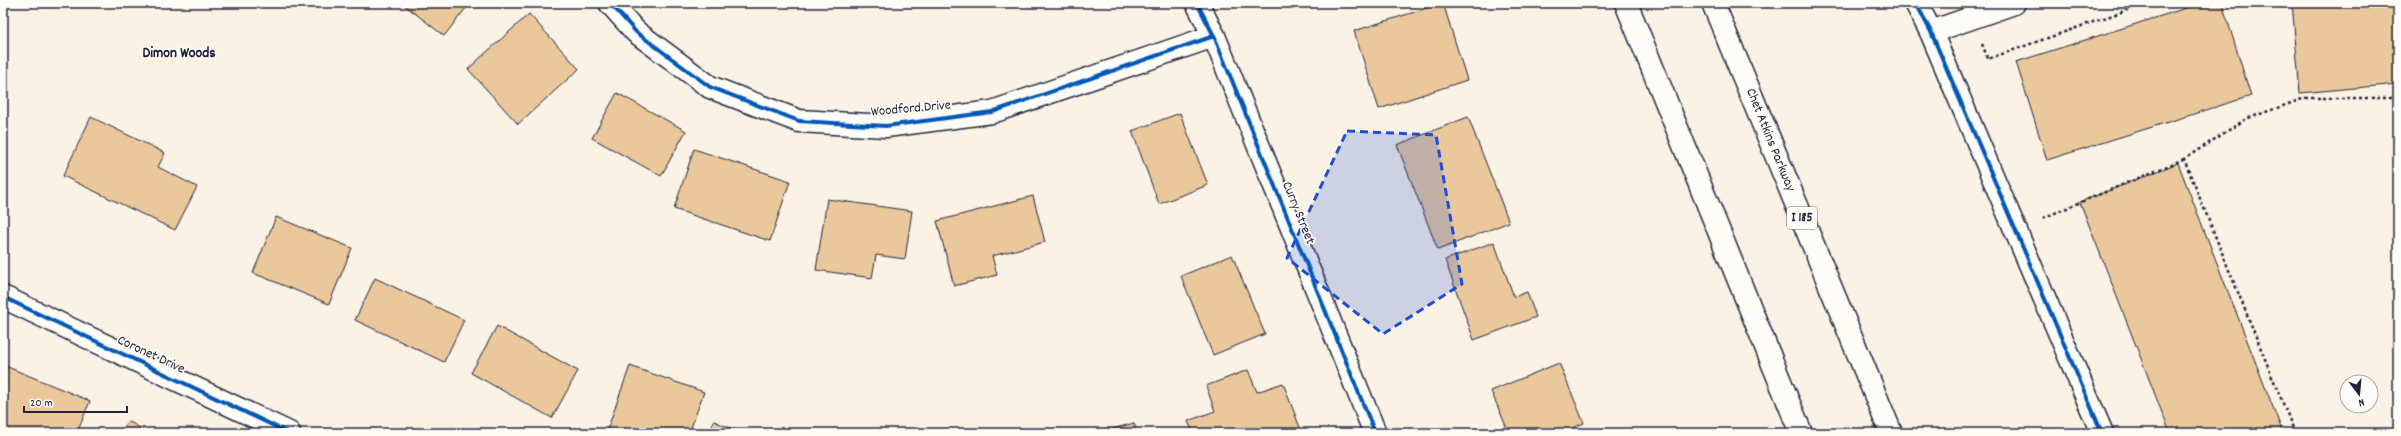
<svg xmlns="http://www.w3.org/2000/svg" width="2401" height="436" font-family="Dekko,sans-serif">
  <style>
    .building { fill: #eac89c; stroke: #22223b }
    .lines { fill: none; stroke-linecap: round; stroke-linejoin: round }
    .minor-casing { stroke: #22223b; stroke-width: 25 }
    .motorway-casing { stroke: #22223b; stroke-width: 25 }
    .path { stroke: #22223b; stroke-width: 2.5; stroke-dasharray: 3 3; stroke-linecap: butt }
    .minor { stroke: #fdfcf7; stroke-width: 22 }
    .motorway { stroke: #fdfcf7; stroke-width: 22 }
    .cycleway-casing { stroke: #fdfcf7; stroke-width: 6 }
    .cycleway { stroke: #0057b8; stroke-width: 4 }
    .marked { fill: #1d4ed8; fill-opacity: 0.2; stroke: #1d4ed8; stroke-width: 3; stroke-dasharray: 8 5; stroke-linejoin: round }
    .labels { text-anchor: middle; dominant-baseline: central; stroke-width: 3.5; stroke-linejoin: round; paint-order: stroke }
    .shield { fill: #fdfcf7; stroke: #646373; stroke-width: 1 }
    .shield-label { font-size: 13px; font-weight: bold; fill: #22223b }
    .street-label { font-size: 14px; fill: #22223b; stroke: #fdfcf7 }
    .neighbourhood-label { font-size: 15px; font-weight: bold; fill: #22223b; stroke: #fdfcf7 }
  </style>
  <rect width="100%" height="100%" fill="#f9f2e5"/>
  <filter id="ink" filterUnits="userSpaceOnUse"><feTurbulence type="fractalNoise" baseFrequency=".025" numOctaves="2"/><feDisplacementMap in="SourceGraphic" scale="8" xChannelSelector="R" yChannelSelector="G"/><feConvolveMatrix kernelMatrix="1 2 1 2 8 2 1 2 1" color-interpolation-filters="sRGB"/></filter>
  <g filter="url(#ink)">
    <g class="building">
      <path d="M402,3H470L444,36Z"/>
      <path d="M1443,3L1467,80L1379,109L1354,31Z"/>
      <path d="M2202,3H2222L2251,96L2047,160L2016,62Z"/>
      <path d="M2292,3H2398V84L2300,93Z"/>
      <path d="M529,14L579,69L518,124L468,69Z"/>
      <path d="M617,93L686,131L661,176L592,138Z"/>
      <path d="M1180,113L1208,185L1159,204L1132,131Z"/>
      <path d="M91,117L165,153L158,167L197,187L175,230L63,176Z"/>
      <path d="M1468,117L1509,222L1438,250L1397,145Z"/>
      <path d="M694,149L790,181L770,241L674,209Z"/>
      <path d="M2178,163L2283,433H2170L2080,202Z"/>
      <path d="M1033,196L1045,242L992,256L997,275L954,286L937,221Z"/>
      <path d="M827,199L912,211L905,259L876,255L872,278L816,270Z"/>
      <path d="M276,217L352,248L329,304L253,273Z"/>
      <path d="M1494,242L1514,297L1527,292L1536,317L1474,340L1445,260Z"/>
      <path d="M1232,255L1265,334L1213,355L1181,276Z"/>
      <path d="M375,278L464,320L444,362L355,320Z"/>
      <path d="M497,326L578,371L552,418L471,373Z"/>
      <path d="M1559,363L1584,423L1566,431L1567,433H1509L1491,391Z"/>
      <path d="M3,365L90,401L77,433H3L6,420L3,418Z"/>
      <path d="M630,366L704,392L689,433H606Z"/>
      <path d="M1248,370L1257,392L1283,383L1302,433H1193L1188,421L1215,411L1206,386Z"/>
      <path d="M128,421L149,433H121Z"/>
      <path d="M714,421L742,433H709Z"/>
      <path d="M1134,423L1137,433H1098Z"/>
    </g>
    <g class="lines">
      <g class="minor-casing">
        <g id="minor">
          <path d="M610,3L636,32L710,87L799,121L886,126L992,112L1214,36"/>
          <path d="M1197,3L1214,36L1375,433"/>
          <path d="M1916,3L1931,32L2102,433"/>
          <path d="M1931,32L2014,3"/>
          <path d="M3,297L289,433"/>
        </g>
      </g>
      <g class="motorway-casing">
        <g id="motorway">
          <path d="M1626,3L1801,433"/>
          <path d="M1713,3L1891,433"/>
        </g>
      </g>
      <g class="path">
        <path d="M1982,44L1988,59L2147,3"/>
        <path d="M2043,218L2184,159"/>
        <path d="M2295,433L2184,159L2246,119L2305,98H2398"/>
      </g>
      <use href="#minor" class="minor"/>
      <use href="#motorway" class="motorway"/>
      <g class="cycleway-casing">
        <g id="cycleway">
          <path d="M610,3L636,32L710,87L799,121L886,126L992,112L1214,36"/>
          <path d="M1197,3L1214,36L1375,433"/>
          <path d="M1916,3L1931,32L2102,433"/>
          <path d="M3,297L289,433"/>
        </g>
      </g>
      <use href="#cycleway" class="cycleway"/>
    </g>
  </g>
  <path class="marked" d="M1347,131L1436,135L1462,284L1383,334L1287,258Z"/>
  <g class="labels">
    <rect class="shield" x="1787" y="207" width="30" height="22" rx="3"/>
    <g class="shield-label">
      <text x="1802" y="218">I 185</text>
    </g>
    <g class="street-label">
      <text transform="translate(911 109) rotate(-5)">Woodford Drive</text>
      <text transform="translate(1770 140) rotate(68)">Chet Atkins Parkway</text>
      <text transform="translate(1298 213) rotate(68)">Curry Street</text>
      <text transform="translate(151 355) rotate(25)">Coronet Drive</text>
    </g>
    <g class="neighbourhood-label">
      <text x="179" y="54">Dimon Woods</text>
    </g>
  </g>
  <rect width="2401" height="436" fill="none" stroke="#fdfcf7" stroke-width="16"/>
  <rect x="8" y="8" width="2385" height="420" fill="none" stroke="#22223b" stroke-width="1.5" filter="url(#ink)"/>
  <g transform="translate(2359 394) rotate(164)"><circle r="19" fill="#fdfcf7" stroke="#a5a5ac"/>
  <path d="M0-3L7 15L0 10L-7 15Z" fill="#22223b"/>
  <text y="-6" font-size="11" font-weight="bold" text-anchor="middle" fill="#22223b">N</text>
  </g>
  <path d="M24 406v6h103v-6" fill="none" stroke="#22223b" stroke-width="2"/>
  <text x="30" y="406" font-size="12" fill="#22223b" stroke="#fdfcf7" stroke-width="3" paint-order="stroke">20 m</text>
</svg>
